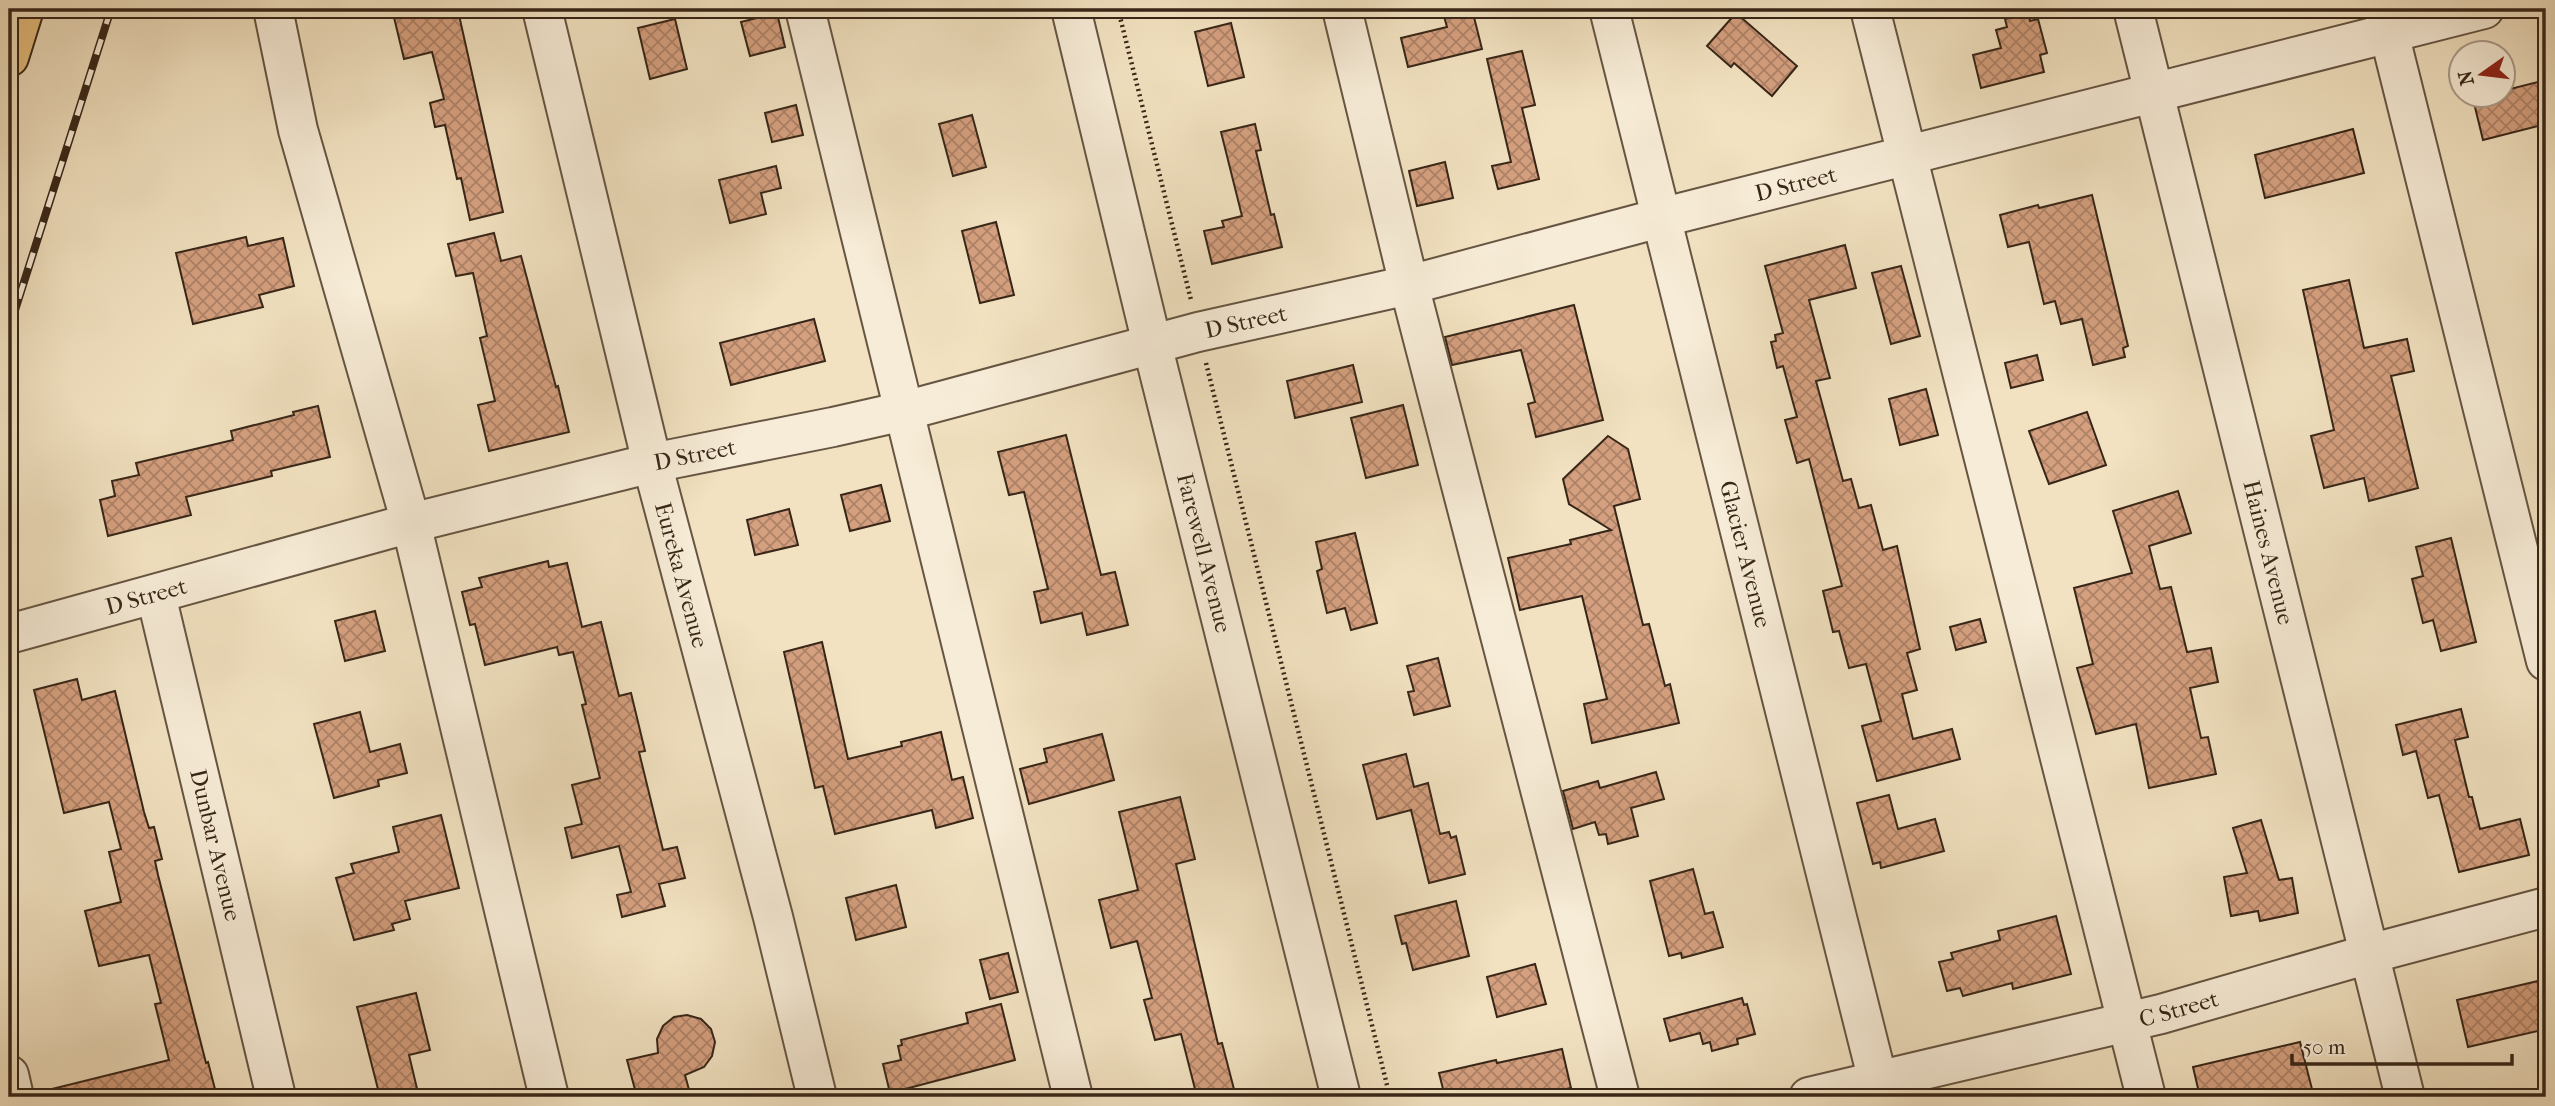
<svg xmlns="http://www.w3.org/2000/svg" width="2555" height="1106" font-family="'IM FELL French Canon',serif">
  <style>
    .building { fill: url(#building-cross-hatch); stroke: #372618; stroke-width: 2 }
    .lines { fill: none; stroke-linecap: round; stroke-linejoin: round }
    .minor-casing { stroke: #665542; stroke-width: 42 }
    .major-casing { stroke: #372618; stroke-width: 42 }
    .path { stroke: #372618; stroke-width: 4.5; stroke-dasharray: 2 3.5; stroke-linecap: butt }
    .minor { stroke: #f7ecd7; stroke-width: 38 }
    .major { stroke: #e9c180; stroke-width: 38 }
    .rail-casing { stroke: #372618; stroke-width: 8 }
    .rail { stroke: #f7ecd7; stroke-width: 5; stroke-dasharray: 16; stroke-linecap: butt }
    .labels { text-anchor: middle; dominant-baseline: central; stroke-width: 7; stroke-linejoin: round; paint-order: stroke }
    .street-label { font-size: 23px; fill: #372618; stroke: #f7ecd7 }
  </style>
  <defs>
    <pattern id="building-cross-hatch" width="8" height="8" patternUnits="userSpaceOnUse" patternTransform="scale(1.75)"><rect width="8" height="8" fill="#d5a07f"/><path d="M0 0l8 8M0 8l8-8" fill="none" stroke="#ae8267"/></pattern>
  </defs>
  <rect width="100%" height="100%" fill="#f2e2c1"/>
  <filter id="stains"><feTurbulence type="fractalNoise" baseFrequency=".00286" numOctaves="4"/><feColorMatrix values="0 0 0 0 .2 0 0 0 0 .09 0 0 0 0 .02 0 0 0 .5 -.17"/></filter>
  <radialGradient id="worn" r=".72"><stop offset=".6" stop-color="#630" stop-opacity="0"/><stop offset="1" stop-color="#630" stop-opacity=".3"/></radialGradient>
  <g class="building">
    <path d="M392,9H445L447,18L459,15L503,212L470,220L461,178L457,179L445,125L435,127L430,103L444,99L432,52L404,59Z"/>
    <path d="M1442,9H1472L1482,49L1408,67L1401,38L1447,27Z"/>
    <path d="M777,13L785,47L750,56L741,22Z"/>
    <path d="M1736,13L1797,66L1772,96L1734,63L1731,67L1707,46Z"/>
    <path d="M2028,13L2030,21L2038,19L2047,53L2040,55L2044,72L1981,88L1973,55L2001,48L1996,30L2007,27L2005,19Z"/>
    <path d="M675,19L687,69L650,79L638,28Z"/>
    <path d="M1231,23L1244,77L1208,86L1195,32Z"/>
    <path d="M1522,51L1535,105L1522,108L1539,179L1498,189L1492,166L1511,162L1487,59Z"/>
    <path d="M2546,80V124L2483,140L2473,99L2489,94H2502V91Z"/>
    <path d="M796,105L803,135L772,142L765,113Z"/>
    <path d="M972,115L986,167L953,176L939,124Z"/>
    <path d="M1255,124L1261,150L1256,151L1271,215L1274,214L1282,247L1212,264L1204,231L1224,227L1222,221L1242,216L1221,132Z"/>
    <path d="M2353,129L2364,173L2265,198L2255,155Z"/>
    <path d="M1445,162L1453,198L1417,206L1409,171Z"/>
    <path d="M776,166L781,188L761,193L766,214L730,223L719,180Z"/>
    <path d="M2092,195L2128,346L2123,348L2125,357L2093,365L2082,319L2061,324L2055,301L2044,304L2029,242L2008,247L2000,215L2038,205L2039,208Z"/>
    <path d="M996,222L1014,295L980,303L962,231Z"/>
    <path d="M494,233L501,261L521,256L556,387L558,386L569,432L489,451L478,405L495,401L480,338L487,336L473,273L456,276L448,244Z"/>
    <path d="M246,237L248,246L283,238L294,286L259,295L263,307L193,324L176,253Z"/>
    <path d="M1845,245L1856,288L1809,300L1830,378L1816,381L1843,481L1851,479L1859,508L1871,505L1883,550L1897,546L1920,649L1907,653L1917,690L1902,694L1913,739L1952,729L1960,759L1877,781L1862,726L1881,721L1866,664L1849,668L1839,631L1833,632L1823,591L1842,586L1809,459L1797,463L1785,420L1797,417L1783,366L1777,368L1771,342L1776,341L1775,335L1783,333L1765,266Z"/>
    <path d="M1901,266L1920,336L1891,344L1872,273Z"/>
    <path d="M2349,280L2364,348L2407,339L2414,371L2391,376L2418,488L2369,501L2364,478L2324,488L2311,436L2334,430L2303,290Z"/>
    <path d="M1574,305L1603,420L1536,437L1528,404L1535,402L1521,350L1452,365L1445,337Z"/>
    <path d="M814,319L825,361L731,385L720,343Z"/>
    <path d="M2037,355L2043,380L2011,388L2005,363Z"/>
    <path d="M1353,365L1362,402L1295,418L1287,381Z"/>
    <path d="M1926,389L1938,435L1900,445L1889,399Z"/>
    <path d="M1403,405L1418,465L1366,478L1351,418Z"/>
    <path d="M318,406L330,457L271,471L272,476L186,497L191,515L108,536L100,500L115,496L112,481L139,475L136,463L233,440L231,431L294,415L293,412Z"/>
    <path d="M2087,412L2106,465L2049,484L2029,431Z"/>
    <path d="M1066,435L1101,575L1115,572L1128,625L1087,635L1082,613L1041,623L1034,592L1048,589L1024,492L1009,495L998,452Z"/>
    <path d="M1608,436L1628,449L1640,499L1614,506L1643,625L1649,624L1665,686L1670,684L1679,723L1592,743L1584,704L1607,699L1582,596L1520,610L1508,558L1571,544L1570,540L1611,530L1569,504L1563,479Z"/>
    <path d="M881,485L890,521L850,531L841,495Z"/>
    <path d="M2178,491L2191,533L2149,546L2160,589L2171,587L2187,652L2211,648L2218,682L2190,688L2201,738L2208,737L2216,774L2149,788L2136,724L2096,734L2077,668L2093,664L2074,588L2132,573L2113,511Z"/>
    <path d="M789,509L798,545L755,555L747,520Z"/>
    <path d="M1355,533L1377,623L1351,630L1345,608L1327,613L1317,571L1322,569L1316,542Z"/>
    <path d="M2451,538L2476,642L2441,651L2433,620L2423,623L2412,579L2423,576L2416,547Z"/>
    <path d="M548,561L549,567L567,563L582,627L601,622L619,696L631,693L645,751L639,752L663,850L677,847L685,878L659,884L665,906L622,917L617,895L631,892L619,846L572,858L565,828L582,824L572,785L600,778L582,705L586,704L573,652L559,655L557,647L485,665L475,624L470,625L462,592L482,587L479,578Z"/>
    <path d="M375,611L385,651L345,661L335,621Z"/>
    <path d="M1980,619L1986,642L1956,650L1950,627Z"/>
    <path d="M822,642L848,759L902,746L901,742L941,732L952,780L963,777L973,818L936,828L932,810L835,834L823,786L815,788L784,652Z"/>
    <path d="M1438,658L1450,706L1414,715L1408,692L1414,691L1407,666Z"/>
    <path d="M77,679L82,700L115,691L144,812L149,828L154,827L162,859L155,861L158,875L206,1063L208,1062L217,1097H54L52,1089L169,1060L155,1004L161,1003L149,955L99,966L85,911L121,902L109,852L121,849L109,802L64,813L34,690Z"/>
    <path d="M2461,709L2468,737L2455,740L2469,797H2472L2480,829L2520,819L2529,855L2459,872L2439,795L2428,798L2416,751L2403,755L2396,725Z"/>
    <path d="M360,712L370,752L400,744L407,773L378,780L379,786L334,798L314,724Z"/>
    <path d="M1102,734L1114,780L1029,804L1020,769L1047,762L1044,749Z"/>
    <path d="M1406,754L1414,787L1428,783L1440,834L1449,832L1451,838L1456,836L1465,874L1429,883L1411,810L1377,819L1363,765Z"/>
    <path d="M1656,772L1664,799L1631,808L1638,836L1608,844L1606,834L1599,835L1595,822L1573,829L1563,791L1598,781L1600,788Z"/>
    <path d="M1889,795L1898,829L1935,819L1944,851L1881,868L1880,862L1873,864L1857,803Z"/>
    <path d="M1180,797L1195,859L1176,864L1218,1044L1222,1043L1236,1097H1197L1181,1034L1155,1040L1144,1000L1152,998L1137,941L1111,948L1099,900L1138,890L1119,812Z"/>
    <path d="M441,815L459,888L405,901L410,919L392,924L394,930L354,940L336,878L354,873L351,864L399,852L393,827Z"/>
    <path d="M2261,820L2279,880L2292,878L2298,913L2260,921L2258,911L2231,916L2224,877L2247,873L2233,828Z"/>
    <path d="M1693,869L1705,914L1713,912L1723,947L1682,958L1681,953L1669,956L1650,881Z"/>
    <path d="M896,885L906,927L856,940L846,898Z"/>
    <path d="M1456,901L1469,956L1413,970L1406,943L1402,944L1395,916Z"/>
    <path d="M2056,916L2071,974L2013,989L2012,983L1963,996L1960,988L1947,991L1939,962L1953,959L1951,953L2000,940L1998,931Z"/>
    <path d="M1008,953L1018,992L990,999L980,960Z"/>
    <path d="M1535,964L1546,1004L1497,1017L1487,977Z"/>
    <path d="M2538,981L2546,1016V1029L2468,1047L2457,1000Z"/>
    <path d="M416,993L430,1050L409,1055L419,1097H380L357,1007Z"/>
    <path d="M1742,998L1744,1005L1747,1004L1755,1034L1737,1039L1738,1044L1712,1051L1710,1042L1703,1044L1700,1033L1670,1041L1664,1019Z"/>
    <path d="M1001,1004L1015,1060L890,1093L883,1064L901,1060L898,1046L902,1045L901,1040L968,1023L966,1013Z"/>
    <path d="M687,1015L701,1019L711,1029L715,1042L712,1056L704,1067L685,1075L691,1097H637L627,1060L658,1053L657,1039L663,1026L674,1017Z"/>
    <path d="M2300,1042L2314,1097H2200L2193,1067Z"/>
    <path d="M1562,1049L1571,1088L1527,1097H1445L1439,1073L1496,1060L1497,1063Z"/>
  </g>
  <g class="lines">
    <g class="minor-casing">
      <g id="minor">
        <path d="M273,9L298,130L411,523L549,1097"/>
        <path id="s1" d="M542,9L652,463L773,917L817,1097"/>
        <path d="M805,9L1073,1097"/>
        <path id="s2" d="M1071,9L1152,344L1341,1097"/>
        <path d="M1342,9L1409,285L1620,1097"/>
        <path id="s3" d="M1609,9L1882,1097"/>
        <path d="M1870,9L2146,1097"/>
        <path id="s4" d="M2133,9L2405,1097"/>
        <path d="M2383,9L2546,661"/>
        <path id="s5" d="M156,595L276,1097"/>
        <path id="s6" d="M9,634L411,523L652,463L833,427L904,411L1198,332L1409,285L1660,218L2484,9"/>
        <path d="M9,1075L14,1097"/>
        <path id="s7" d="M1809,1097L2161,1014L2369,954L2546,907"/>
      </g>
    </g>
    <g class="major-casing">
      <path id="major" d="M9,57L24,9"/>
    </g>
    <g class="path">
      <path d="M1118,9L1191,300"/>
      <path d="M1206,363L1390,1097"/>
    </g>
    <use href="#minor" class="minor"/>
    <use href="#major" class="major"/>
    <g class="rail-casing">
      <path id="rail" d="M9,329L111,9"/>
    </g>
    <use href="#rail" class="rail"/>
  </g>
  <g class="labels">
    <g class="street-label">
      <text stroke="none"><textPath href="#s6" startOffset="1843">D Street</textPath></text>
      <text stroke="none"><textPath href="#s6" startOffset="1276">D Street</textPath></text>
      <text stroke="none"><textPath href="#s6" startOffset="709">D Street</textPath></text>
      <text stroke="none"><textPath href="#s2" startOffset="560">Farewell Avenue</textPath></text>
      <text stroke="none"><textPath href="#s3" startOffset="562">Glacier Avenue</textPath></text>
      <text stroke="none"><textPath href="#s4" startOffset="560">Haines Avenue</textPath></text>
      <text stroke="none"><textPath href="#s1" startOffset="583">Eureka Avenue</textPath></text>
      <text stroke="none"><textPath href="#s6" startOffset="142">D Street</textPath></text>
      <text stroke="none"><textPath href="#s5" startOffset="257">Dunbar Avenue</textPath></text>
      <text stroke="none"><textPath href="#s7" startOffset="380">C Street</textPath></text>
    </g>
  </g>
  <rect width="2555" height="1106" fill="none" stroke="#f2e2c1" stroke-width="35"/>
  <rect x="10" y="10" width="2534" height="1085" fill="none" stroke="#372618" stroke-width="3.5"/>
  <rect x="18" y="18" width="2520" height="1071" fill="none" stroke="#372618" stroke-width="2"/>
  <g transform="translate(2482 74) rotate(256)"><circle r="33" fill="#f7ecd7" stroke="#aa9d8b" stroke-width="2"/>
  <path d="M0-5L12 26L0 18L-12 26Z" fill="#8f2418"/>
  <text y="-10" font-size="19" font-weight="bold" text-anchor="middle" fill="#372618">N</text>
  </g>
  <path d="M2292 1054v10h220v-10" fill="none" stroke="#372618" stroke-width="3.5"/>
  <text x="2303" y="1054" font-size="21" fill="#372618" stroke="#f7ecd7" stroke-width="5" paint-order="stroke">50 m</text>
  <rect width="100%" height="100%" filter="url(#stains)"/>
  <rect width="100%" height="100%" fill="url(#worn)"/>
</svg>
